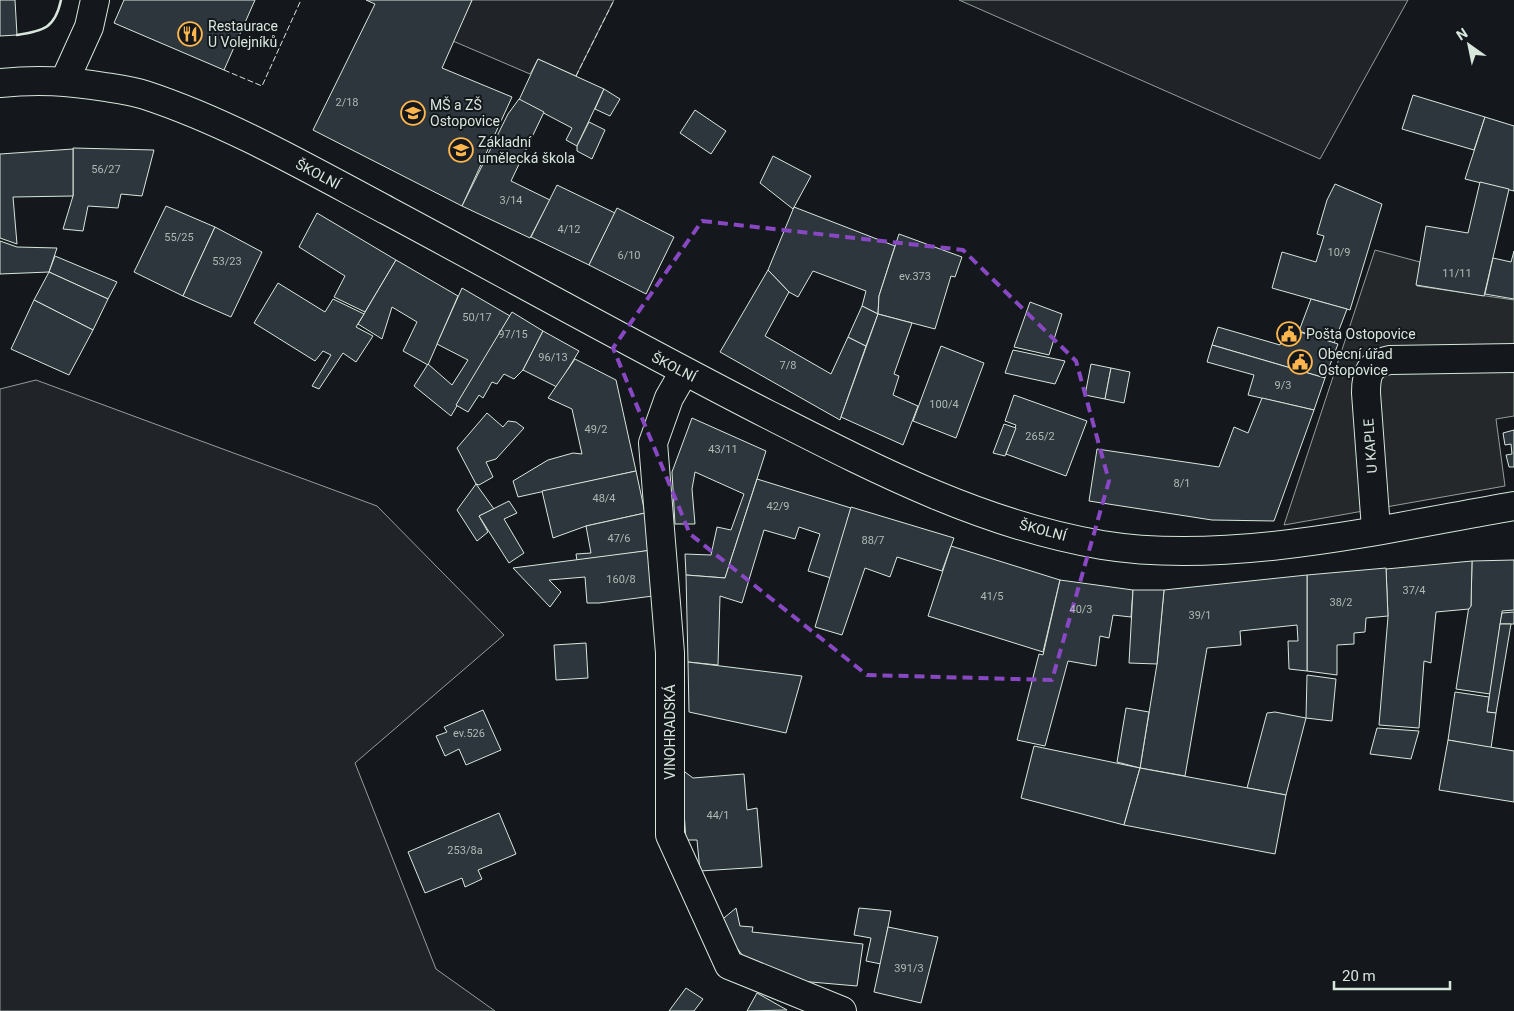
<svg xmlns="http://www.w3.org/2000/svg" width="1514" height="1011" font-family="Roboto,sans-serif">
  <style>
    .green { fill: #202428; stroke: #939e99 }
    .parking { fill: #24282b; stroke: #939e99 }
    .building { fill: #2c363c; stroke: #d8e6dc }
    .lines { fill: none; stroke-linecap: round; stroke-linejoin: round }
    .minor-casing { stroke: #d8e6dc; stroke-width: 30 }
    .tertiary-casing { stroke: #d8e6dc; stroke-width: 30 }
    .minor { stroke: #14181c; stroke-width: 28 }
    .tertiary { stroke: #14181c; stroke-width: 28 }
    .fence { stroke: #d8e6dc; stroke-width: 1; stroke-dasharray: 6 2.5; stroke-linecap: butt }
    .wall { stroke: #d8e6dc; stroke-width: 2.5 }
    .marked { fill: none; stroke: #8948c3; stroke-width: 4; stroke-dasharray: 10 6; stroke-linejoin: round }
    .labels { text-anchor: middle; dominant-baseline: central; stroke-width: 4; stroke-linejoin: round; paint-order: stroke }
    .number-label { font-size: 11px; fill: #adbab4 }
    .poi-label { font-size: 14px; fill: #d8e6dc; stroke: #14181c; text-anchor: start }
    .street-label { font-size: 14px; fill: #d8e6dc; stroke: #14181c }
  </style>
  <rect width="100%" height="100%" fill="#14181c"/>
  <g class="green">
    <path d="M472,0H614L576,76L538,59L530,74L453,41Z"/>
    <path d="M959,0H1408L1320,159Z"/>
    <path d="M36,380L377,506L504,635L355,763L436,969L495,1011H0V389Z"/>
  </g>
  <path class="parking" d="M1375,250L1420,262L1417,286L1514,300V416L1496,419L1505,486L1284,525Z"/>
  <g class="building">
    <path d="M0,0H15L17,35L0,36Z"/>
    <path d="M124,0H255L224,70L114,23Z"/>
    <path d="M366,0H472L442,68L512,97L462,206L313,130L375,4Z"/>
    <path d="M538,59L604,89L577,146L566,140L572,128L519,100Z"/>
    <path d="M604,89L620,99L610,116L595,109Z"/>
    <path d="M1413,95L1485,117L1474,150L1402,129Z"/>
    <path d="M519,99L544,112L511,181L550,200L530,238L462,206L508,114Z"/>
    <path d="M695,110L726,131L711,154L680,133Z"/>
    <path d="M1485,117L1514,126V191L1465,179Z"/>
    <path d="M589,122L605,130L592,159L577,151V146Z"/>
    <path d="M73,148L154,150L142,196L121,194L118,208L88,206L83,231L63,229L73,196Z"/>
    <path d="M73,149V196L13,197L17,244L0,238V154Z"/>
    <path d="M773,156L811,176L793,209L760,183Z"/>
    <path d="M1480,182L1509,189L1484,296L1416,285L1426,226L1468,233Z"/>
    <path d="M1335,184L1382,204L1350,310L1272,288L1282,252L1316,262L1324,236L1317,234L1327,200Z"/>
    <path d="M557,185L615,213L589,265L531,237Z"/>
    <path d="M166,206L215,227L183,296L134,272Z"/>
    <path d="M794,207L895,246L879,296L878,314L862,306L866,291L813,271L798,297L789,292L768,270Z"/>
    <path d="M617,208L674,237L646,294L589,265Z"/>
    <path d="M317,213L396,260L365,312L334,297L345,276L299,247Z"/>
    <path d="M215,227L262,252L231,317L183,296Z"/>
    <path d="M899,234L962,257L955,277L951,276L935,329L878,314L879,296Z"/>
    <path d="M0,241L17,247L57,248L49,272L0,274Z"/>
    <path d="M1514,251V299L1485,294L1493,258L1511,262Z"/>
    <path d="M55,256L117,282L108,299L49,272Z"/>
    <path d="M396,260L458,296L428,365L403,351L417,322L392,307L382,339L358,324Z"/>
    <path d="M768,270L789,292L765,336L831,374L848,337L866,346L840,420L720,352Z"/>
    <path d="M49,272L108,299L93,330L34,300Z"/>
    <path d="M278,283L325,312L333,299L364,314L356,327L373,336L356,362L343,353L319,389L312,386L331,355L323,351L315,361L254,323Z"/>
    <path d="M462,288L510,316L451,416L414,386L428,364L452,385L468,360L437,344Z"/>
    <path d="M1311,299L1347,309L1334,343L1299,331Z"/>
    <path d="M34,300L93,330L69,375L11,349Z"/>
    <path d="M1030,302L1062,314L1049,355L1014,347Z"/>
    <path d="M862,306L878,314L866,346L848,337Z"/>
    <path d="M512,312L543,331L523,370L514,379L504,374L497,384L492,382L483,398L479,395L468,412L456,405Z"/>
    <path d="M878,314L912,323L894,374L899,376L893,395L918,406L903,445L841,417Z"/>
    <path d="M1218,327L1280,345L1287,328L1338,344L1325,378L1212,345Z"/>
    <path d="M543,331L579,351L557,387L523,370Z"/>
    <path d="M1212,345L1325,378L1314,410L1248,395L1254,375L1207,362Z"/>
    <path d="M941,346L984,363L956,438L913,421Z"/>
    <path d="M1013,350L1065,361L1055,384L1005,373Z"/>
    <path d="M575,359L616,380L636,471L518,497L513,481L548,460L573,453L582,454L572,409L548,398Z"/>
    <path d="M1091,364L1111,368L1105,399L1085,395Z"/>
    <path d="M1111,368L1130,372L1124,403L1105,399Z"/>
    <path d="M1014,395L1087,421L1066,476L1006,454L1016,425L1005,421Z"/>
    <path d="M1262,398L1314,410L1274,521L1212,520L1089,501L1097,449L1219,467L1234,427L1248,433Z"/>
    <path d="M487,413L503,427L508,421L516,422L524,428L496,459L486,462L493,477L479,485L476,484L457,448Z"/>
    <path d="M692,418L766,451L725,578L686,575L685,554L711,555L717,527L731,530L744,494L695,472L692,489L695,524H675L672,472Z"/>
    <path d="M1004,424L1016,428L1005,456L993,453Z"/>
    <path d="M1514,430V467H1509L1506,455L1512,454L1511,444L1505,445L1503,433Z"/>
    <path d="M636,471L645,513L586,526L553,538L542,491Z"/>
    <path d="M757,479L851,508L831,578L808,571L820,534L799,527L795,539L764,530L742,603L720,596L718,665L688,662L686,575L725,578Z"/>
    <path d="M476,484L494,509L479,516L488,532L477,541L457,510Z"/>
    <path d="M509,501L517,513L504,519L524,553L509,563L479,516Z"/>
    <path d="M851,507L954,538L942,571L897,557L890,577L865,568L842,635L815,627Z"/>
    <path d="M645,513L652,550L577,561L576,554L591,553L586,526Z"/>
    <path d="M951,546L1060,580L1043,652L928,616Z"/>
    <path d="M652,550L653,596L599,603H587L585,577L549,580L561,592L550,607L513,568Z"/>
    <path d="M1514,560V610L1502,611V613L1490,694L1456,689L1469,606H1471L1472,561Z"/>
    <path d="M1472,561L1471,606L1469,609L1436,612L1431,663L1424,661L1419,728L1379,725L1388,617L1386,569Z"/>
    <path d="M1386,568L1388,616L1366,618L1365,632L1354,633V644L1337,645V675L1307,671V575Z"/>
    <path d="M1307,575V671L1289,669L1288,641H1298L1297,625L1240,631L1241,645L1207,648L1185,776L1140,768L1157,664L1164,590Z"/>
    <path d="M1060,580L1133,590L1131,617L1113,615L1109,638L1100,636L1096,666L1068,661L1045,746L1017,740L1039,654L1043,655Z"/>
    <path d="M1133,590H1164L1157,664L1129,663Z"/>
    <path d="M1514,612V624H1500L1502,613Z"/>
    <path d="M1500,624H1511L1496,713L1487,712Z"/>
    <path d="M586,643L588,678L556,680L554,645Z"/>
    <path d="M688,662L802,676L786,733L689,712Z"/>
    <path d="M1307,675L1336,679L1332,721L1306,718Z"/>
    <path d="M1455,692L1489,697L1487,712L1496,713L1491,748L1448,740Z"/>
    <path d="M1126,708L1149,712L1140,768L1117,762Z"/>
    <path d="M483,710L501,750L466,765L459,749L445,756L436,736L447,732L444,727Z"/>
    <path d="M1275,712L1306,718L1286,795L1247,788L1267,713Z"/>
    <path d="M1377,728L1419,731L1411,759L1370,754Z"/>
    <path d="M1448,740L1514,751V802L1439,790Z"/>
    <path d="M1034,746L1140,768L1124,825L1021,798Z"/>
    <path d="M1140,768L1286,795L1275,854L1124,825Z"/>
    <path d="M681,769L693,778L744,774L747,810L757,808L762,867L700,871L697,840H686Z"/>
    <path d="M499,813L516,854L478,870L482,879L465,887L462,878L425,893L408,852Z"/>
    <path d="M736,908L740,926L753,927L752,932L863,944L857,986L788,980L746,960L718,923Z"/>
    <path d="M859,908L891,911L881,964L866,961L871,938L854,935Z"/>
    <path d="M888,927L938,937L921,1003L874,992Z"/>
    <path d="M686,988L703,999L694,1011H669Z"/>
    <path d="M757,993L787,1010L747,1011Z"/>
  </g>
  <g class="lines">
    <g class="minor-casing">
      <g id="minor">
        <path d="M65,80L89,27L95,0"/>
        <path d="M684,372L669,398L653,443L670,653V835L729,965L842,1011"/>
        <path d="M1376,529L1366,393C1366,373 1369,364 1390,360L1514,358"/>
      </g>
    </g>
    <g class="tertiary-casing">
      <path id="tertiary" d="M0,83C38,79 68,81 105,87C118,89 133,91 145,95C230,123 309,169 388,211C515,279 640,349 769,415C875,469 983,525 1102,545C1229,566 1387,528 1514,506"/>
    </g>
    <use href="#minor" class="minor"/>
    <use href="#tertiary" class="tertiary"/>
    <g class="fence">
      <path d="M224,70L262,86L301,0"/>
      <path d="M576,76L614,0"/>
    </g>
    <path class="wall" d="M17,35C44,31 55,28 61,0"/>
  </g>
  <path class="marked" d="M702,221L963,250L1076,361L1109,481L1052,680L867,675L690,534L613,348Z"/>
  <defs>
    <g id="restaurant-ring" transform="scale(1.25)"><circle r="9.5" fill="#14181c" stroke="#ffb74d" stroke-width="1.5"/><path d="M-5-6h1v4h1v-4h1v4h1v-4h1v5L-1.5 .5V6h-2V.5L-5-1ZM5-6V6H3V1.5H1.5Q1.5-4 5-6Z" fill="#ffb74d"/></g>
    <g id="school-ring" transform="scale(1.25)"><circle r="9.5" fill="#14181c" stroke="#ffb74d" stroke-width="1.5"/><path d="M0-5L7-2L0 1L-7-2ZM-4 1L0 2.5L4 1V4Q0 6-4 4Z" fill="#ffb74d"/></g>
    <g id="civic-ring" transform="scale(1.25)"><circle r="9.5" fill="#14181c" stroke="#ffb74d" stroke-width="1.5"/><path d="M-.6-6.5H3V-4.5H.6V-3L4-1V1h2V6H-6V1h2V-1L-.6-3ZM-1.2 2.5V6h2.4V2.5Z" fill="#ffb74d"/></g>
  </defs>
  <g fill-rule="evenodd">
    <use href="#restaurant-ring" x="190" y="34"/>
    <use href="#school-ring" x="413" y="113"/>
    <use href="#school-ring" x="461" y="150"/>
    <use href="#civic-ring" x="1289" y="334"/>
    <use href="#civic-ring" x="1300" y="362"/>
  </g>
  <g class="labels">
    <g class="number-label">
      <text x="347" y="102">2/18</text>
      <text x="106" y="169">56/27</text>
      <text x="511" y="200">3/14</text>
      <text x="569" y="229">4/12</text>
      <text x="179" y="237">55/25</text>
      <text x="1339" y="252">10/9</text>
      <text x="629" y="255">6/10</text>
      <text x="227" y="261">53/23</text>
      <text x="1457" y="273">11/11</text>
      <text x="915" y="276">ev.373</text>
      <text x="477" y="317">50/17</text>
      <text x="513" y="334">97/15</text>
      <text x="553" y="357">96/13</text>
      <text x="788" y="365">7/8</text>
      <text x="1283" y="385">9/3</text>
      <text x="944" y="404">100/4</text>
      <text x="596" y="429">49/2</text>
      <text x="1040" y="436">265/2</text>
      <text x="723" y="449">43/11</text>
      <text x="1182" y="483">8/1</text>
      <text x="604" y="498">48/4</text>
      <text x="778" y="506">42/9</text>
      <text x="619" y="538">47/6</text>
      <text x="873" y="540">88/7</text>
      <text x="621" y="579">160/8</text>
      <text x="1414" y="590">37/4</text>
      <text x="992" y="596">41/5</text>
      <text x="1341" y="602">38/2</text>
      <text x="1081" y="609">40/3</text>
      <text x="1200" y="615">39/1</text>
      <text x="469" y="733">ev.526</text>
      <text x="718" y="815">44/1</text>
      <text x="465" y="850">253/8a</text>
      <text x="909" y="968">391/3</text>
    </g>
    <g class="poi-label">
      <text x="208" y="26">Restaurace<tspan x="208" dy="16">U Volejníků</tspan></text>
      <text x="430" y="105">MŠ a ZŠ<tspan x="430" dy="16">Ostopovice</tspan></text>
      <text x="478" y="142">Základní<tspan x="478" dy="16">umělecká škola</tspan></text>
      <text x="1306" y="334">Pošta Ostopovice</text>
      <text x="1318" y="354">Obecní úřad<tspan x="1318" dy="16">Ostopovice</tspan></text>
    </g>
    <g class="street-label">
      <text transform="translate(318 174) rotate(28)">ŠKOLNÍ</text>
      <text transform="translate(674 367) rotate(27)">ŠKOLNÍ</text>
      <text transform="translate(1370 446) rotate(-94)">U KAPLE</text>
      <text transform="translate(1043 530) rotate(15)">ŠKOLNÍ</text>
      <text transform="translate(670 732) rotate(-90)">VINOHRADSKÁ</text>
    </g>
  </g>
  <g transform="translate(1469 45) rotate(327)" stroke="#14181c" stroke-width="4" paint-order="stroke">
  <path d="M0-4L9 19L0 12L-9 19Z" fill="#d8e6dc"/>
  <text y="-8" font-size="14" font-weight="bold" text-anchor="middle" fill="#d8e6dc">N</text>
  </g>
  <path d="M1334 981v8h116v-8" fill="none" stroke="#d8e6dc" stroke-width="2.5"/>
  <text x="1342" y="981" font-size="15" fill="#d8e6dc" stroke="#14181c" stroke-width="4" paint-order="stroke">20 m</text>
</svg>
